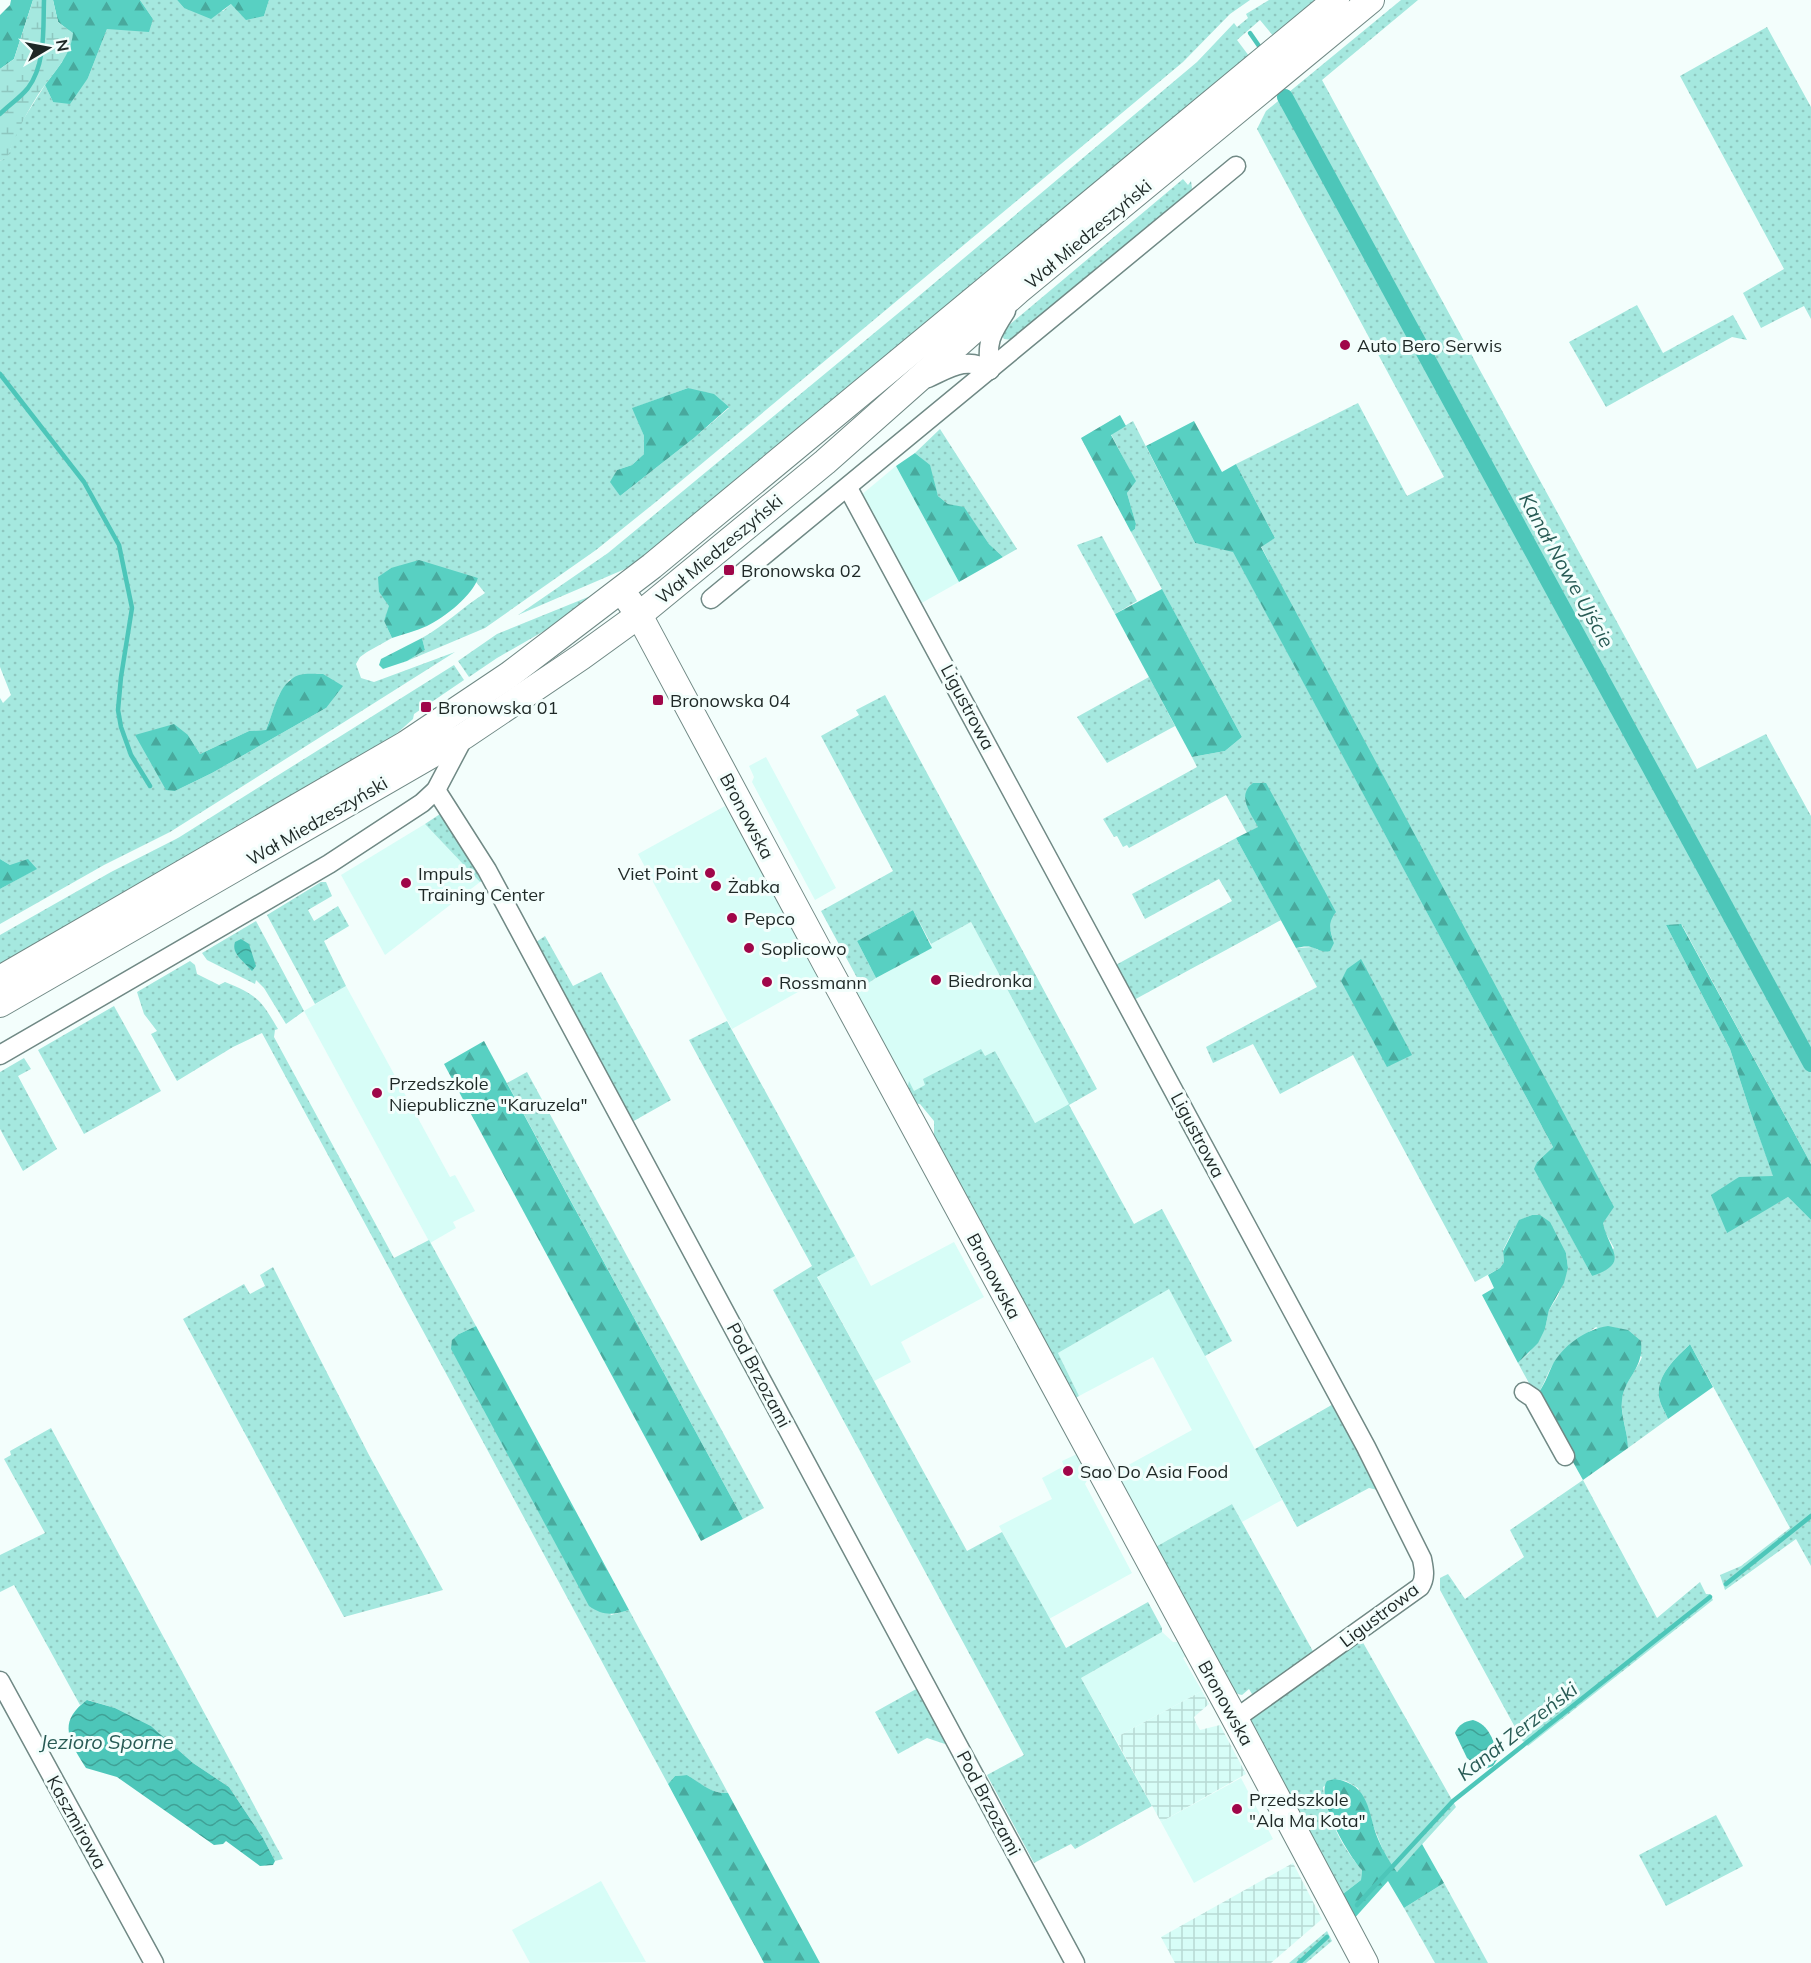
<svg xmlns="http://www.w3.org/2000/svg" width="1811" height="1963" font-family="Mulish,sans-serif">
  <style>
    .built { fill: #d7fdf7 }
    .industrial { fill: url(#industrial-grid) }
    .green { fill: url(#green-dots); fill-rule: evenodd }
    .forest { fill: url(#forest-firs) }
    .wetland { fill: url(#wetland-marsh) }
    .water { fill: url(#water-waves) }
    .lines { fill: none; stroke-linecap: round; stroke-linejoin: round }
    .stream { stroke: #4dc6b9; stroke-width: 4.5 }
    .canal { stroke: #4dc6b9; stroke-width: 16 }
    .street-casing { stroke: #708985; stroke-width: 21 }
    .secondary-casing { stroke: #708985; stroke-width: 28 }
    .street { stroke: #fff; stroke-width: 18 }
    .secondary { stroke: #fff; stroke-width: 26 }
    .poi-dot { fill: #a00649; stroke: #f3fefc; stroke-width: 2 }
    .labels { text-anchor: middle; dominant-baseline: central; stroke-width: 6; stroke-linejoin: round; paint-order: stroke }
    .street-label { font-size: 18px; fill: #1e2826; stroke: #f3fefc }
    .poi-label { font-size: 18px; fill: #1e2826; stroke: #f3fefc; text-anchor: start }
    .water-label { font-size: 20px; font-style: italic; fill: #285b55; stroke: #f3fefc }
  </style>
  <defs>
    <pattern id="industrial-grid" width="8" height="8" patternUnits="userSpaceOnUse" patternTransform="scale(1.5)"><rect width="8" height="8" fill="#d7fdf7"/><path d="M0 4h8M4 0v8" fill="none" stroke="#b8d9d4"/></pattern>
    <pattern id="green-dots" width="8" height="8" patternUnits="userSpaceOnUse" patternTransform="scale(1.5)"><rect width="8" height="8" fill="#a5e8df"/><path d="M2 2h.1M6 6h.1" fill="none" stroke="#8ec7bf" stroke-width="1.8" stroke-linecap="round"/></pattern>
    <pattern id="forest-firs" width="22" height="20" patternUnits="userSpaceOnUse" patternTransform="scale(1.5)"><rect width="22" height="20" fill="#58d0c2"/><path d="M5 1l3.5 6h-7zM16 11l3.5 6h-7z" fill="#48a99d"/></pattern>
    <pattern id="wetland-marsh" width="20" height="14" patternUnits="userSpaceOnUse" patternTransform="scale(1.5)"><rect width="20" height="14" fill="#a5e8df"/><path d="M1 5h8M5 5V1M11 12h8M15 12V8" fill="none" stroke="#8ec7bf"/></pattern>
    <pattern id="water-waves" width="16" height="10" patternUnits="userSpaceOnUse" patternTransform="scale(1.5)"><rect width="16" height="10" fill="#4dc6b9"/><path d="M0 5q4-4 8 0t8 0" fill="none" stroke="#3fa196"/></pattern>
  </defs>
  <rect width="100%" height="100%" fill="#f3fefc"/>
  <g class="built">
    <path d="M896,466L959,582L918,605L860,496Z"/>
    <path d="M766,757L836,888L815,900L752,782L754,777L749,766Z"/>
    <path d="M725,806L821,979L732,1029L638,854Z"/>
    <path d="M425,824L480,882L385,955L341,875Z"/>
    <path d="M971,922L1069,1104L1035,1123L995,1051L909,1098L853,991L931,948V944Z"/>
    <path d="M346,986L450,1177L455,1175L475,1211L453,1222L456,1228L430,1243L304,1011Z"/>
    <path d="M954,1242L984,1297L901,1342L911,1362L874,1381L817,1276L855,1256L871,1286Z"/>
    <path d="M1169,1288L1282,1500L1242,1522L1232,1504L1152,1549L1112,1474L1192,1430L1153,1357L1079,1396L1058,1353Z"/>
    <path d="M1077,1454L1089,1477L1085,1484L1132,1573L1049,1619L999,1526L1052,1499L1042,1478L1064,1466L1062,1461Z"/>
    <path d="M1162,1632L1173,1642H1178L1186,1656L1183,1658L1202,1691L1115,1738L1081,1678Z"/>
    <path d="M1241,1778L1273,1839L1194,1883L1161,1822Z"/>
    <path d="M601,1881L646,1962L530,1963L512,1930Z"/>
  </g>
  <g class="industrial">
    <path d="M1202,1691L1209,1704L1194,1717L1196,1723L1200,1730L1220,1725L1246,1774L1161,1822L1115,1738Z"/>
    <path d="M1293,1863L1322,1919L1271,1963H1175L1161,1937Z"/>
  </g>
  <g class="green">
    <path d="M140,0H177L184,8L223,11L231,4L264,16L269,0H1250L1230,14L1183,62L657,501L596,550L485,628L407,661L425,650L422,638C445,625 463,607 485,593L476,582L478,578L391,568L379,577V592L390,606L384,621L392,638L367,652L360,657L356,664L361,678L374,682L455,652L170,832L104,865L0,924V889L36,869L10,865L0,859V698L3,703L11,695L0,667V161L8,156L16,131L45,85L53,102L88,78L107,29L153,19ZM688,388L729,408L694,438L620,496L611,482L617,470L632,465L644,454V436L633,408ZM301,675L326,708L212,773L175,791L188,735L200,754L249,731L266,730L279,695L289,680Z"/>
    <path d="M1269,0H1320L1274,37L1260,20L1237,40L1249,56L639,563L518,615L608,553L913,301L1197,62L1234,23L1237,27L1248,18L1246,14Z"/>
    <path d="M1401,0H1418L1322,80L1697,769L1766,734L1811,816V1164L1682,925H1666L1730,1049L1750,1111L1774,1177H1739L1726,1232L1788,1197L1811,1220V1566L1796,1539L1725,1590L1720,1575L1741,1566L1790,1528L1690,1344C1676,1357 1656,1376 1659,1397C1660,1404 1665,1412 1668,1419L1628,1448C1628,1430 1617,1408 1624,1391C1628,1379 1637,1369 1642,1357L1596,1327C1580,1338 1562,1349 1552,1366C1546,1376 1544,1386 1536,1396L1518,1363L1529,1353L1545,1329L1549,1310L1558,1296L1568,1268L1566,1253L1532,1215L1520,1220L1510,1236L1503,1250L1504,1262L1500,1268L1475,1282L1353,1055L1280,1094L1253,1044L1213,1063L1206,1047L1317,987L1296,948L1313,947L1318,950L1334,943L1329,926L1330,920L1246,803L1259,827L1247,833L1226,795L1129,848L1127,845L1123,847L1117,836L1114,837L1103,819L1197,767L1192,757L1225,751L1242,737L1131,532L1135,529L1136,524L1127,493L1135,481L1111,434L1133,421L1195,543L1233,551L1553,1147L1537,1162L1535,1169L1592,1276L1614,1248L1605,1232L1603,1223L1261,546L1275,538L1236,464L1358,403L1407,496L1444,477L1257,129L1266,111Z"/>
    <path d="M1767,27L1811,107V319L1804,306L1761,328L1743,293L1784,269L1680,76Z"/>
    <path d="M1183,179L1188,185L1191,181L1192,188L1190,194L1013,340L1004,339L1002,336V331Z"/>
    <path d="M1637,305L1663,353L1733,315L1747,340L1732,337L1606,407L1569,342Z"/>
    <path d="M940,429L1017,549L1003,557L989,544L964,508L948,504L938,496C930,474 935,468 915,453Z"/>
    <path d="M1102,536L1137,601L1115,614L1077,545Z"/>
    <path d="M598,593L551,627L497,658L469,677L458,661L497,634Z"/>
    <path d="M454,665L464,680L414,714L413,719L386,743L0,967V935L111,872L178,838Z"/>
    <path d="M1149,677L1175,726L1107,763L1077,717Z"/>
    <path d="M885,695L1097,1089L1069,1105L1134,1224L1162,1209L1232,1341L1205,1356L1169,1289L1058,1353L1079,1396L1072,1400L934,1137V1121L920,1104L912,1103L908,1095L911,1094L908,1086L909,1081L914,1091L925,1085L923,1079L981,1049L985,1056L995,1051L1035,1123L1069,1104L971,922L931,944L913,910L857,941L876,978L862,987L821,911L893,871L821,736L859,715L856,710Z"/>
    <path d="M440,814L485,879L480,882L425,824Z"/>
    <path d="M1236,838L1281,920L1132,1001L1114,966L1232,901L1219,879L1145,919L1132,894Z"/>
    <path d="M321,882H326L332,896L308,910L314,921L338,906L349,926L324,941L346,986L315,1004L267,915Z"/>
    <path d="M256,921L304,1011L286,1024L264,988L256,980L255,984L207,960L202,953Z"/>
    <path d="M545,936L573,986L601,972L671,1100L632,1122L536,942Z"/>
    <path d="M190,961L195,965L197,974L219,985L225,982C257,995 261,1000 278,1029L275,1030L274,1037L394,1258L429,1240L476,1326L459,1334L611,1615L629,1610L728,1793C711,1794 701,1784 687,1775L675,1776L668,1784L262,1033L233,1047L177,1081L151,1034L157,1031L144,1014L137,992Z"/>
    <path d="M114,1006L161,1091L84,1134L38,1050Z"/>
    <path d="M727,1021L855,1256L817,1277L967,1551L1002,1532L1066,1648L1148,1602L1162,1628V1632L1081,1678L1152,1806L1075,1849L1071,1844L1034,1863L987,1775L1024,1755L773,1290L812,1266L689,1040Z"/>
    <path d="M24,1058L31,1069L18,1076L57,1149L23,1171L0,1129V1072Z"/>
    <path d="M527,1072L764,1508L743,1519L507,1083Z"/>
    <path d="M273,1267L369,1455L443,1590L344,1617L183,1319L244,1284L250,1294L265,1286L260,1275Z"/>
    <path d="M1335,1403L1378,1490L1369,1488L1297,1527L1255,1449Z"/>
    <path d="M51,1428L283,1859L275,1861L263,1838L229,1787L193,1763L151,1726L115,1708L88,1700L80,1705L14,1585L0,1592V1555L45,1533L4,1459L11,1455L10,1451Z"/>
    <path d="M1583,1480L1657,1618L1700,1582L1706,1594H1710L1713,1600L1528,1746L1522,1740L1440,1590V1578L1448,1574L1465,1599L1524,1557L1510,1530Z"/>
    <path d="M1232,1504L1315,1655L1255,1699L1249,1689L1242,1695L1235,1693L1152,1549Z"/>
    <path d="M1361,1639L1456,1807L1397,1872L1385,1855L1358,1788L1346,1781L1335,1779L1323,1787C1326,1816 1343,1849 1362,1870L1361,1880L1339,1897L1245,1721Z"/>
    <path d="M918,1688L948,1745L927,1738L898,1754L875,1712Z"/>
    <path d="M1716,1815L1743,1866L1666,1906L1639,1855Z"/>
    <path d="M1444,1883L1488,1963H1435L1404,1908Z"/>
    <path d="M1327,1931L1332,1941L1306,1963H1289Z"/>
  </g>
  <g class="forest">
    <path d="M11,0H33L14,59L0,69V15L10,5Z"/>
    <path d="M53,0H140L153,19L149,32L107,29L88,78L70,104L53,102L45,85L62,62L72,33L58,22Z"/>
    <path d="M177,0H269L264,16L246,20L231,4L211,19L184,8Z"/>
    <path d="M688,388L714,394L729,407L694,438L620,496L610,482L617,470L632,465L644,454V436L632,408Z"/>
    <path d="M1120,415L1126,426L1111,435L1136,481L1127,493L1136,524L1135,529L1131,532L1081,438Z"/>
    <path d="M1194,421L1222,472L1236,464L1275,538L1261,547L1614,1207L1603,1223C1608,1249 1632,1263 1592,1276L1534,1169L1537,1162L1553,1147L1233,552L1195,543L1146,446Z"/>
    <path d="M915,453L930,465L938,496L948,504L964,507L989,544L1003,557L959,582L896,466Z"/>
    <path d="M419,560L478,578C473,595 444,618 427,626C416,631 403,634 392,638L384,621L389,606L379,592L378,577L391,568Z"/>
    <path d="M1162,589L1242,737L1225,751L1192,757L1115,614Z"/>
    <path d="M422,638L425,650L407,661L383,669L379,665L381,659Z"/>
    <path d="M323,674L343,686L326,708L212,773L175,791L166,790L135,735L174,724L188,735L200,754L249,731L266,730C274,712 278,682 299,675C306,673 316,674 323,674Z"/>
    <path d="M1253,783H1266L1336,912C1327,924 1330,930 1334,943L1330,951C1322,953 1319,949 1311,947C1306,946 1301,947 1296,948L1236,838L1258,827C1251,813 1236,796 1253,783Z"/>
    <path d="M0,859L10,865L28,859L37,869L0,889Z"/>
    <path d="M913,910L932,948L876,978L857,941Z"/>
    <path d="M1681,924L1811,1164V1220L1788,1197L1727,1233L1711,1195L1739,1177L1773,1176L1750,1111L1730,1049L1666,925Z"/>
    <path d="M1361,959L1412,1055L1387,1067L1341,981L1347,969Z"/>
    <path d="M484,1041L743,1519L701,1541L444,1064Z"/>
    <path d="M1532,1215H1540L1550,1222L1566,1253L1568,1268L1564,1283L1549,1310L1545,1329L1538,1343L1518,1363L1482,1295L1494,1288L1488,1275L1500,1268L1504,1262L1503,1251L1519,1220Z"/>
    <path d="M476,1326L629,1610C613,1615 603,1616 589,1606L451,1349L452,1340L459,1334Z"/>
    <path d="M1608,1326L1628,1330L1641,1341C1644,1370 1625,1376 1622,1400C1620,1415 1628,1432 1628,1448L1583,1480L1536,1396C1544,1386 1547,1377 1552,1366C1562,1346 1586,1329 1608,1326Z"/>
    <path d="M1690,1344L1713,1387L1668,1419C1665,1412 1660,1404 1659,1397C1656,1375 1676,1358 1690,1344Z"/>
    <path d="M687,1775C701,1783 711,1794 728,1793L820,1963H764L668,1784L675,1776Z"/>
    <path d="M1335,1779C1371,1785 1367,1812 1378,1839C1383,1851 1389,1861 1397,1872L1422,1844L1444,1883L1404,1908L1388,1881L1352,1921L1339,1897L1361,1880L1362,1870C1349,1856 1315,1799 1327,1781Z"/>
  </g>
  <path class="wetland" d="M33,0H53L58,22L73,33C71,58 49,77 36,98C24,118 15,134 8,157L0,161V69L14,59Z"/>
  <g class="water">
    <path d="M241,939L249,944L256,966L252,971C244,961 231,954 235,942Z"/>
    <path d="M87,1700L115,1708L151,1726L193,1763L229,1787L263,1838L275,1861L273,1865L260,1866L226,1841L223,1844L214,1845L117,1777L86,1768C70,1742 56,1723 87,1700Z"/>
    <path d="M1473,1720C1489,1724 1495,1743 1498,1758L1493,1766L1482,1770L1467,1758L1455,1733C1459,1724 1464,1722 1473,1720Z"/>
  </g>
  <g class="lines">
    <g class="stream">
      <path d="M1250,33L1259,46"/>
      <path d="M0,114C9,105 20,98 28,88C46,64 43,28 44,0"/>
      <path d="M0,374L84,482L119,545L132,608L121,677L118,710L121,727L131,755L150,786"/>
      <path d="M1726,1584L1811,1516"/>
      <path d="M1357,1905L1453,1801L1710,1597"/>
      <path d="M1299,1963L1327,1937"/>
    </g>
    <path class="canal" d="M1285,97L1811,1064"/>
    <g class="street-casing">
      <g id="street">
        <path d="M990,370C986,342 991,334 1006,311"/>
        <path d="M928,378C950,368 966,356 990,370"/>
        <path d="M848,488L1366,1447L1422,1559C1424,1569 1426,1578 1420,1587L1235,1719"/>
        <path d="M711,599L1236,166"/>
        <path d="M436,790L487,870L1075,1963"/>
        <path d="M0,1055L329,864L422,803L436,790L464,737"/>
        <path d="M1524,1392L1533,1398L1565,1456"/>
        <path d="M0,1681L154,1963"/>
      </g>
    </g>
    <g class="secondary-casing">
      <g id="secondary">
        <path d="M629,601L639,615L826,964L1235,1719L1365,1963"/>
        <path d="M0,979L406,744L509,675L652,566L1336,0"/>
        <path d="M0,1004L464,736L581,657L639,615L825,462L1018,291L1371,0"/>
      </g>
    </g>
    <use href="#street" class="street"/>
    <use href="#secondary" class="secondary"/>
  </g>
  <g class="poi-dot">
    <circle cx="1345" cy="345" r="6"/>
    <rect x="723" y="564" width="12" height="12" rx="3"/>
    <rect x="652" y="694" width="12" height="12" rx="3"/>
    <rect x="420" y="701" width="12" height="12" rx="3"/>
    <circle cx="710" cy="873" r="6"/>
    <circle cx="406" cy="883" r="6"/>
    <circle cx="716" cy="886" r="6"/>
    <circle cx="732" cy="918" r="6"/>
    <circle cx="749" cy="948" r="6"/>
    <circle cx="936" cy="980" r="6"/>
    <circle cx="767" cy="982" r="6"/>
    <circle cx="377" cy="1093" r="6"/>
    <circle cx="1068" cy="1471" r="6"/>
    <circle cx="1237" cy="1809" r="6"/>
  </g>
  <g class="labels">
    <g class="street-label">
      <text transform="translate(1088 234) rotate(-40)">Wał Miedzeszyński</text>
      <text transform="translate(719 549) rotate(-40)">Wał Miedzeszyński</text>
      <text transform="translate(968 707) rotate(62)">Ligustrowa</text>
      <text transform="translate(747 816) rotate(62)">Bronowska</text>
      <text transform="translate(317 821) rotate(-30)">Wał Miedzeszyński</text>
      <text transform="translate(1198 1135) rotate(62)">Ligustrowa</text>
      <text transform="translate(994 1276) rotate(62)">Bronowska</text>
      <text transform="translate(759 1375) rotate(62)">Pod Brzozami</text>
      <text transform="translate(1379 1615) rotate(-37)">Ligustrowa</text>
      <text transform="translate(1226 1703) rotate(61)">Bronowska</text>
      <text transform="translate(989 1803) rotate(62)">Pod Brzozami</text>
      <text transform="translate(77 1822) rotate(61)">Kaszmirowa</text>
    </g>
    <g class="poi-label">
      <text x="1357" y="345">Auto Bero Serwis</text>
      <text x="741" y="570">Bronowska 02</text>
      <text x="670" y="700">Bronowska 04</text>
      <text x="438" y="707">Bronowska 01</text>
      <text x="418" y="873">Impuls<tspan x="418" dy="21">Training Center</tspan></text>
      <text x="698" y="873" text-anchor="end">Viet Point</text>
      <text x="728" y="886">Żabka</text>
      <text x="744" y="918">Pepco</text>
      <text x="761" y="948">Soplicowo</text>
      <text x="948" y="980">Biedronka</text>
      <text x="779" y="982">Rossmann</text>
      <text x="389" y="1083">Przedszkole<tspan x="389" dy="21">Niepubliczne "Karuzela"</tspan></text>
      <text x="1080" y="1471">Sao Do Asia Food</text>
      <text x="1249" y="1799">Przedszkole<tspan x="1249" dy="21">"Ala Ma Kota"</tspan></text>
    </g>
    <g class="water-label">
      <text transform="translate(1567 570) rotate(61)">Kanał Nowe Ujście</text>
      <text transform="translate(1517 1731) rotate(-38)">Kanał Zerzeński</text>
      <text x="107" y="1741">Jezioro Sporne</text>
    </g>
  </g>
  <g transform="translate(48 48) rotate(80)" stroke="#f3fefc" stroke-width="4.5" paint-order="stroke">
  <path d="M0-4.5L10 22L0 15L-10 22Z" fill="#1e2826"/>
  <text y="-9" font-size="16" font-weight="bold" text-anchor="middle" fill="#1e2826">N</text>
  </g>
</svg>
